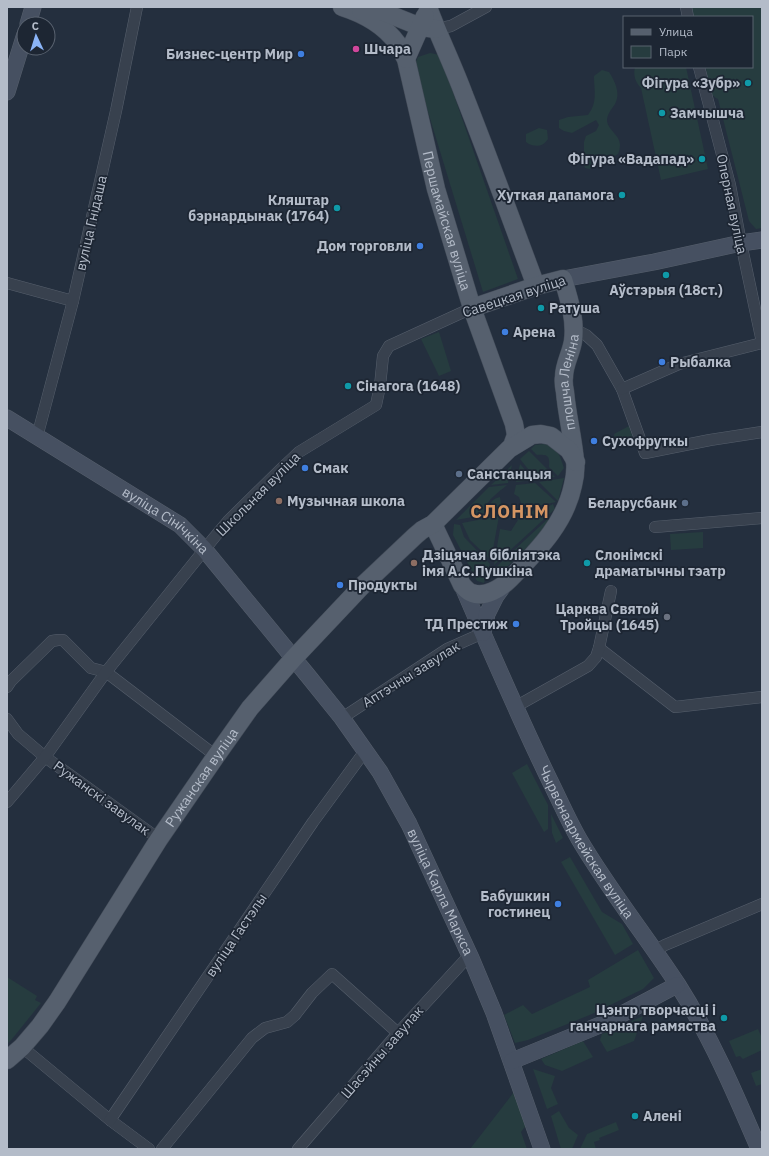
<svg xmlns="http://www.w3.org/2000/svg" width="769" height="1156" font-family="'IBM Plex Sans',sans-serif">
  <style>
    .green { fill: #263c3f }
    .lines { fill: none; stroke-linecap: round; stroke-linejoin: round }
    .street-casing { stroke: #565f6c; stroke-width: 12 }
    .secondary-casing { stroke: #565f6c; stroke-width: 17 }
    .primary-casing { stroke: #414a57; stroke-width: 19 }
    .street { stroke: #38414e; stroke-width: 11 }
    .secondary { stroke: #465061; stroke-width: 16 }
    .primary { stroke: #56606e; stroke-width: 18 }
    .hotel-dot { fill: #d1479c; stroke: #1d2633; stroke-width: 1.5 }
    .shop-dot { fill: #3f7fe0; stroke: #1d2633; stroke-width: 1.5 }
    .culture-dot { fill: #0f9aa8; stroke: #1d2633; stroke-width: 1.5 }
    .service-dot { fill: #5c6f8a; stroke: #1d2633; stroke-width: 1.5 }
    .education-dot { fill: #8d6e63; stroke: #1d2633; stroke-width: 1.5 }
    .worship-dot { fill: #6b7280; stroke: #1d2633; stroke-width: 1.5 }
    .labels { text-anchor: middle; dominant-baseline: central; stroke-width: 3.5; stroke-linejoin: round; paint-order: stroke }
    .poi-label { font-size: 14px; font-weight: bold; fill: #b4bcc9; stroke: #1d2633; text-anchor: start }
    .street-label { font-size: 14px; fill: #b4bcc9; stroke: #1d2633 }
    .district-label { font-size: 18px; font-weight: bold; letter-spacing: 1px; fill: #d59563; stroke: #1d2633 }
  </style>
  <rect width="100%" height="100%" fill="#242f3e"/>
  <g class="green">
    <path d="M691,7H762V228L756,229L749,221L718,99C706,94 707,77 706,67H752V17H694Z"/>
    <path d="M430,53L440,55L518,279L483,292L414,66L418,57Z"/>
    <path d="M635,67H686L708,169L661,180L641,88C635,82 633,75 635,67Z"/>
    <path d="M602,70L609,72C615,81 621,94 615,104C611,110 607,114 607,121C608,130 620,135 620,145C620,148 619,152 618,154L613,157L602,158L590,169L585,168L582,159L584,152V142L586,136L596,131L599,125L596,120L572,133L564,131L559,128V120L568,117L588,115C598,102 594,91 594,76Z"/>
    <path d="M539,128L547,130L548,139C543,147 534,148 526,142V134Z"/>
    <path d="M439,332L451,371L439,376L421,339Z"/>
    <path d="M629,426L634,441L616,444L614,434Z"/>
    <path d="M544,444C558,446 560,456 564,468L558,476L549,467C550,456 548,454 537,455L531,449L535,445Z"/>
    <path d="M529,451L555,477L536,479L520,459Z"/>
    <path d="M520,464L534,480L516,482Z"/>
    <path d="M512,465L508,483L491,485Z"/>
    <path d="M564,478L558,501L539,482Z"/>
    <path d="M535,483L556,502L523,509L519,497L514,494L516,485Z"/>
    <path d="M507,485C498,493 483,502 484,515L456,520L489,487Z"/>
    <path d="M500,497L501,504L498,507L494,514L487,515C487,506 491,499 500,497Z"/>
    <path d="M553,504L555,509L494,565L500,529L511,531L523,512L542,510Z"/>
    <path d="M552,515L543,531L499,575L496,567Z"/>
    <path d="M499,516L491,560L470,540L462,523Z"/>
    <path d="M454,524L460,525L464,537L490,564L484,583L477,581L453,535Z"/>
    <path d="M703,532V548L671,550L670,534Z"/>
    <path d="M527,764L548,805V829L544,832L512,773Z"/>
    <path d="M551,814L563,838L556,843L552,833Z"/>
    <path d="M570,857L602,912L622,924L633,944L615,955L561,862Z"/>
    <path d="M638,950L654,978L643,989L592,1014L528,1040L515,1043L504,1015L523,1005L532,1014L590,987L588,980Z"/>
    <path d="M7,977L37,996L35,1000L41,1003L12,1039L7,1044Z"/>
    <path d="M643,1016L634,1041L607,1052L600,1040L602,1034Z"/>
    <path d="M758,1029L762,1038V1050L743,1059L740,1056L736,1057L729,1041Z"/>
    <path d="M583,1041L593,1057L562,1071L545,1065L541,1059Z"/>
    <path d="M533,1069L555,1076L551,1088L558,1104L547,1109Z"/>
    <path d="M762,1069V1084L756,1086L751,1073Z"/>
    <path d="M514,1092L527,1124L521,1132L527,1149H470Z"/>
    <path d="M559,1111L569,1128L578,1135L572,1149H561L551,1116Z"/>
    <path d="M616,1122L619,1130L599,1138L600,1140L594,1142L596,1149H580L587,1134Z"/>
  </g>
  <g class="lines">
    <g class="street-casing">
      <g id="street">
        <path d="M686,7L688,17"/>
        <path d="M436,29L451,26L486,7"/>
        <path d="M699,67L730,185L741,243L762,342"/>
        <path d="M7,283L73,301"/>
        <path d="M574,329L586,335L597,345L622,389L645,453L710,440L762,432"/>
        <path d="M622,389L679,364L762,343"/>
        <path d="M37,437L73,301L116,111L137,7"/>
        <path d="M655,527L762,518"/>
        <path d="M599,648L675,707L762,697"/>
        <path d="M7,687L11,681L52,641L58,640H63L91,668L106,672L216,756"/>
        <path d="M515,707L588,666L596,657L599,648L611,591"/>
        <path d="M342,718L447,649L483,633"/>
        <path d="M7,719L18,734L45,757L159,839"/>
        <path d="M7,802L45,757L106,672L213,539L228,521L281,469L299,452L376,405L380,386L383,356L389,346L472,308"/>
        <path d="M654,951L665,945L762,904"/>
        <path d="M22,1047L110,1120L149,1149"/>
        <path d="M110,1120L313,822L365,751"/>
        <path d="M162,1149L252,1038L265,1028L287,1022L295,1015L312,993L332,974L398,1033"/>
        <path d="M298,1149L398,1033L465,960L471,958"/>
      </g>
    </g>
    <g class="secondary-casing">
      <g id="secondary">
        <path d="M28,24L33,7"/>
        <path d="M7,92L24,37"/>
        <path d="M563,279L654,262L741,243L762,240"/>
        <path id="s1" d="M7,418L180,525L204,549L309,677L342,718L380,772L409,824L471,958L494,1013L542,1149"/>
        <path id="s2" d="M462,585C490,650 518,715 549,779C559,799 568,820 579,839C609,890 646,936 678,985C711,1037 735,1093 759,1149"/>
        <path d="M483,633L487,614L496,596L504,585"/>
        <path d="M512,1061L605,1023L677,985"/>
      </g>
    </g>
    <g class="primary-casing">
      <g id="primary">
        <path id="s3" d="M342,7C364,14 383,24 397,43C400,48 403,54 406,59L436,189L472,308L514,424L516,435L512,446"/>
        <path d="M428,7C439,37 453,65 464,95C489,158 512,222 536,286"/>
        <path d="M361,11H381L421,27L436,29"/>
        <path d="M406,59L425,16"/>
        <path id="s4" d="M433,524L462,585C465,588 468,592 472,593C485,598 501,588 510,579C537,551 565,524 573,485C575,477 576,469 575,461C573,438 567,415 565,392C564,387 563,382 564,377C564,364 571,354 573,341C576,320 569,299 563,279L536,286L472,308"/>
        <path id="s5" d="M7,1060L22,1047L40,1026L57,1002L159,839L216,756L250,708L293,659L361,587L415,536L422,530L433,524L509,449L532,435L541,434L551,436L569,450L576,462"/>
      </g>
    </g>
    <use href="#street" class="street"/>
    <use href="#secondary" class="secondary"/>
    <use href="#primary" class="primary"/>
  </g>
  <circle class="hotel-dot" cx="356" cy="49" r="4"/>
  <g class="shop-dot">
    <circle cx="301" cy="54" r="4"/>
    <circle cx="420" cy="246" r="4"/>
    <circle cx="505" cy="332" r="4"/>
    <circle cx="662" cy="362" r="4"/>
    <circle cx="594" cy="441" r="4"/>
    <circle cx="305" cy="468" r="4"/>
    <circle cx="340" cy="585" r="4"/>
    <circle cx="516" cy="624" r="4"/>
    <circle cx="558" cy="904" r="4"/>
  </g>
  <g class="culture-dot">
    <circle cx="748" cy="83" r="4"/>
    <circle cx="662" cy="113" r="4"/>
    <circle cx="702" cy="159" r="4"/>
    <circle cx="622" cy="195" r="4"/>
    <circle cx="337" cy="208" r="4"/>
    <circle cx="666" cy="275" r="4"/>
    <circle cx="541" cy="308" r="4"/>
    <circle cx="348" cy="386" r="4"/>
    <circle cx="587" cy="563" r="4"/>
    <circle cx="724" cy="1018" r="4"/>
    <circle cx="635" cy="1116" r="4"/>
  </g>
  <g class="service-dot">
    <circle cx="459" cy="474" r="4"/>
    <circle cx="685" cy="503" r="4"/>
  </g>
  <g class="education-dot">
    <circle cx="279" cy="501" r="4"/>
    <circle cx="414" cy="563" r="4"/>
  </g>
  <circle class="worship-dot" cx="667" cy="617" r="4"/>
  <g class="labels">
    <g class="poi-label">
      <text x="364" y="49">Шчара</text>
      <text x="293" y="54" text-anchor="end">Бизнес-центр Мир</text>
      <text x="740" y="83" text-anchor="end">Фігура «Зубр»</text>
      <text x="670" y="113">Замчышча</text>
      <text x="694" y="159" text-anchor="end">Фігура «Вадапад»</text>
      <text x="614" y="195" text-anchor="end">Хуткая дапамога</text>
      <text x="329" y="200" text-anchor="end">Кляштар<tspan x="329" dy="16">бэрнардынак (1764)</tspan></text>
      <text x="412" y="246" text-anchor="end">Дом торговли</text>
      <text x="666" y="290" text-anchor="middle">Аўстэрыя (18ст.)</text>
      <text x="549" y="308">Ратуша</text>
      <text x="513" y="332">Арена</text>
      <text x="670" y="362">Рыбалка</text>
      <text x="356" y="386">Сінагога (1648)</text>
      <text x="602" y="441">Сухофруткы</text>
      <text x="313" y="468">Смак</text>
      <text x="467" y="474">Санстанцыя</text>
      <text x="287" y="501">Музычная школа</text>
      <text x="677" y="503" text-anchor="end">Беларусбанк</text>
      <text x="422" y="555">Дзіцячая бібліятэка<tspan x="422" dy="16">імя А.С.Пушкіна</tspan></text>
      <text x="595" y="555">Слонімскі<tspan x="595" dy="16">драматычны тэатр</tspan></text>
      <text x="348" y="585">Продукты</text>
      <text x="659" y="609" text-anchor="end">Царква Святой<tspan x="659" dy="16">Тройцы (1645)</tspan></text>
      <text x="508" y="624" text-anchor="end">ТД Престиж</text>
      <text x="550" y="896" text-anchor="end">Бабушкин<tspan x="550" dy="16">гостинец</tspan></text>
      <text x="716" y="1010" text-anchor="end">Цэнтр творчасці і<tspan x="716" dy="16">ганчарнага рамяства</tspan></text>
      <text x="643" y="1116">Алені</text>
    </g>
    <g class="street-label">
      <text transform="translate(732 204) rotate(78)">Оперная вуліца</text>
      <text stroke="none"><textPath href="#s3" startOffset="252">Першамайская вуліца</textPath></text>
      <text transform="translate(91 223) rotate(-77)">вуліца Гнідаша</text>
      <text transform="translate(514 296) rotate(-18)">Савецкая вуліца</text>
      <text stroke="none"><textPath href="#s4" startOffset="342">плошча Леніна</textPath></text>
      <text transform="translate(258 494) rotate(-45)">Школьная вуліца</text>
      <text stroke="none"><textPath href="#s1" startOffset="189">вуліца Сінічкіна</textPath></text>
      <text transform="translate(411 674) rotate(-32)">Аптэчны завулак</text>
      <text stroke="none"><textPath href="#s5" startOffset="344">Ружанская вуліца</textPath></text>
      <text transform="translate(102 798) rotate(36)">Ружанскі завулак</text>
      <text stroke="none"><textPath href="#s2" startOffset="286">Чырвонаармейская вуліца</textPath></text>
      <text stroke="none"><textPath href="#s1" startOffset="656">вуліца Карла Маркса</textPath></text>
      <text transform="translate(236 935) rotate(-56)">вуліца Гастэлы</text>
      <text transform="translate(382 1052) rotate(-49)">Шасэйны завулак</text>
    </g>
    <g class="district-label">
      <text x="510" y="511">СЛОНІМ</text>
    </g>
  </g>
  <rect width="769" height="1156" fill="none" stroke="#b4bcc9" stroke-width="16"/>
  <rect x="623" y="16" width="130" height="52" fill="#1d2633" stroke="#59626f"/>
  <rect x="631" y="29" width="20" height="6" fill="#56606e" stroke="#59626f"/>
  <text x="659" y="36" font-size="12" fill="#b4bcc9">Улица</text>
  <rect x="631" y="46" width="20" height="12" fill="#263c3f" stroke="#59626f"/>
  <text x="659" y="56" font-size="12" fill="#b4bcc9">Парк</text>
  <g transform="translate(36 36) rotate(356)"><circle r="19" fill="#1d2633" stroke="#59626f"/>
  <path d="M0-3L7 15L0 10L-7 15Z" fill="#8ab4f8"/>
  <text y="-6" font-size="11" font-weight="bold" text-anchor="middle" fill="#b4bcc9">С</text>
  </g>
</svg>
